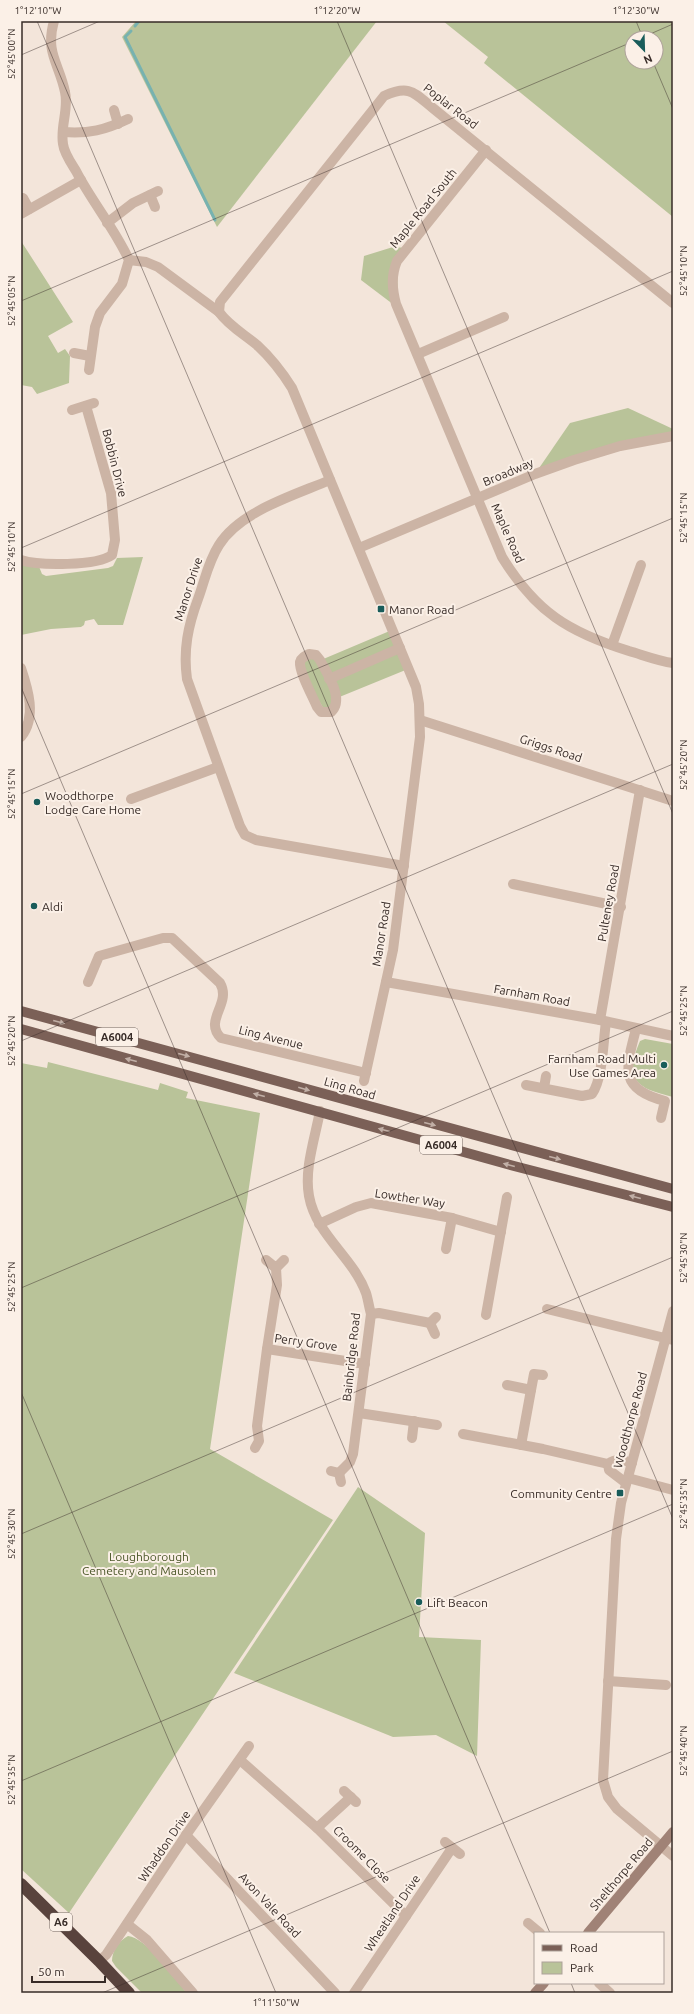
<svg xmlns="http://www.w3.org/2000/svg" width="694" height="2014" font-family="Ubuntu,sans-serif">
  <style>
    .green { fill: #b9c399; fill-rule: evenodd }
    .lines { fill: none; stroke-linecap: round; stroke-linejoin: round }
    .stream { stroke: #77b2b0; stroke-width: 3 }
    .street { stroke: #ccb4a5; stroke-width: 10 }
    .secondary { stroke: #a08276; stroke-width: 10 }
    .primary { stroke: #7b6057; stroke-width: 10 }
    .highway { stroke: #59433d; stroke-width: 12 }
    .oneway { fill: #c1afa6 }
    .ticks { fill: none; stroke: #372b27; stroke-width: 1; stroke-opacity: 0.45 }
    .poi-dot { fill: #195c5a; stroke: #fbf0e7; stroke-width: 1.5 }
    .labels { text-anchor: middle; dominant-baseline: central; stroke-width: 4; stroke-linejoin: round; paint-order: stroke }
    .shield { fill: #fbf0e7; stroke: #726661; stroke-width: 1 }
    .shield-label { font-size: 11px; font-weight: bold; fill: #372b27 }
    .street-label { font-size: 12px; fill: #372b27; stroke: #fbf0e7 }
    .poi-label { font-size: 12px; fill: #372b27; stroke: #fbf0e7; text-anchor: start }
    .park-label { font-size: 12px; fill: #4b5729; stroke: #fbf0e7 }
    .neatline { fill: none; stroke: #372b27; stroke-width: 1.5 }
    .ticks-label { font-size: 10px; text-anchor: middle; fill: #372b27 }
  </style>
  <rect width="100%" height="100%" fill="#f3e5da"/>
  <g class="green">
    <path d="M136,21H377L217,227L122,37Z"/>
    <path d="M443,21H673V217L484,63L488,57ZM632,38H656V62H632Z"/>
    <path d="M21,241L73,322L48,336L58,353L65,349L70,356L69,383L37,394L32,387L21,385Z"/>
    <path d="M393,247L407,248L397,261L398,308L361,280L364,256Z"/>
    <path d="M628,408L673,429V436L535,474L570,423Z"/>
    <path d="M143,557L123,625H98L94,619L85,621L84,625L81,627L51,629L21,635V560L38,564L42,574L46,576L108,568L113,566L117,558Z"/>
    <path d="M392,630L408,669L337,698L326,713L301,669L304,657L321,660Z"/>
    <path d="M645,1039L673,1044V1097C636,1088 623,1080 640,1041Z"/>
    <path d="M48,1062L158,1090L160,1083L188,1092L186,1098L260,1113L210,1449L333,1520L69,1913L21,1869V1063L47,1068Z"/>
    <path d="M358,1487L425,1533L419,1637L481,1640L477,1756L436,1735L393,1737L234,1673Z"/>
    <path d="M128,1936C146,1937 175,1979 187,1993H142L116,1967L112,1961C112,1951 119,1941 128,1936Z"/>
  </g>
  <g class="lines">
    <g class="stream">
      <path d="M135,26L139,21"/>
      <path d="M131,31L125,37L215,220"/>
    </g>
    <g class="street">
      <path d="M54,21C45,53 59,63 65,92C69,109 60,127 63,144C64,153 71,163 76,171C92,202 115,229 129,260L122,284L100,313L95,327L89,370"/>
      <path d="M114,110L118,124"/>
      <path d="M63,132C89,134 105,130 128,119"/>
      <path d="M486,150L397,261C391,276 392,288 396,304L502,557C536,612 568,632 629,651C643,655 658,661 673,663"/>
      <path d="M150,195L155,207"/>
      <path d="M23,198L29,209"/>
      <path d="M21,214L81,180"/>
      <path d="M107,223L133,203L158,191"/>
      <path d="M129,260L146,262L158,267L219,312C229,326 244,334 257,345C271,358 282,372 292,388L416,687L419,704L420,737L393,950L364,1081"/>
      <path d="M219,312L220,302L384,96C410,84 414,93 434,109L673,303"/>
      <path d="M74,353L90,356"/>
      <path d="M418,354L504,317"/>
      <path d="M72,410L94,403"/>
      <path d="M330,480C295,495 240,511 219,545C208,562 205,580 198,599C188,626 183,650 187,679L240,826L245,835L256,840L404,866"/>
      <path d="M359,548L535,474L574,460L620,446L673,436"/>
      <path d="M21,560C39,566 97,566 112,555L115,540L111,493L86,406"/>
      <path d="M612,645L641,565"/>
      <path d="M309,654L316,655L320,660C327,674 345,699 331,712H321L317,707C313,697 299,672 300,662C301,658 305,656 309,654Z"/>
      <path d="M21,668C28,689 37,717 21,737"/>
      <path d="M329,679L400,648"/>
      <path d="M420,720L673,801"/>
      <path d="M131,799L218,767"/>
      <path d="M513,884L621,907"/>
      <path d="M88,982L99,956L163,938H172L220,983C232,1004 203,1020 221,1038L366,1073"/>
      <path d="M386,982L600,1020L673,1036"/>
      <path d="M600,1020L640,790"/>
      <path d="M636,1029C626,1068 618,1089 665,1101L661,1118"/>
      <path d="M526,1085L582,1096L592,1094C603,1078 603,1042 606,1022"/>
      <path d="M544,1088L546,1076"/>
      <path d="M320,1111C315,1138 304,1169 309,1196C316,1235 353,1257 366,1293C368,1299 369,1307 371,1314L353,1454L350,1462L339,1473"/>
      <path d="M319,1224L356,1207L371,1203L452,1218L501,1232"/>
      <path d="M446,1249L452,1218"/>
      <path d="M266,1260L276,1268L284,1260"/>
      <path d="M547,1309L673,1340"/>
      <path d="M673,1311L621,1503L616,1539L603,1780L608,1797L617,1809L673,1856"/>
      <path d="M371,1314L379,1313L430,1323"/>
      <path d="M486,1315L507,1197"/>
      <path d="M435,1334L430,1323L436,1317"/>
      <path d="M267,1349L365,1364"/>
      <path d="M507,1385L531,1390L534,1374L543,1375"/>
      <path d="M359,1413L437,1425"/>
      <path d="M463,1434L543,1449L608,1464"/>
      <path d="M412,1438L414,1421"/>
      <path d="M521,1445L531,1390"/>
      <path d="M255,1448L259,1441L257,1426L267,1349L277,1285L276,1268"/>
      <path d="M331,1471L339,1473L341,1482"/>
      <path d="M628,1478L673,1490"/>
      <path d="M626,1483L609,1470L608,1464C616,1458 623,1460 632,1463"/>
      <path d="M608,1681L666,1685"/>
      <path d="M240,1760L317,1828L406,1916"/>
      <path d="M344,1791L356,1802"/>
      <path d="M317,1828L351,1797"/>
      <path d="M186,1835L335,1993"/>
      <path d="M445,1842L460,1854"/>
      <path d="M528,1923L540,1933"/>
      <path d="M127,1924L147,1940L193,1993"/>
      <path d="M99,1961L106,1955L186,1835L249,1746"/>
      <path d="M599,1983L610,1993"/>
      <path d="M354,1993L452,1848"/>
    </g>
    <g class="secondary">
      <path d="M588,1933L673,1832"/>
      <path d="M535,1993L544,1983"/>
    </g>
    <g class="primary">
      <path d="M21,1011L673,1189"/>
      <path d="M21,1029L514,1166L673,1207"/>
    </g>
    <path class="highway" d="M21,1884L99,1961L129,1993"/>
  </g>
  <defs><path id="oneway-solid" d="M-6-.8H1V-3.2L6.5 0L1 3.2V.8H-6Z"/></defs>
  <g class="oneway">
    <use href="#oneway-solid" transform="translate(59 1022) rotate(15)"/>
    <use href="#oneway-solid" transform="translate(184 1055) rotate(15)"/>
    <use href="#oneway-solid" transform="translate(131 1060) rotate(-165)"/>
    <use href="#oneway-solid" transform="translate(304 1089) rotate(16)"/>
    <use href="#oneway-solid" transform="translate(259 1095) rotate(-165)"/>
    <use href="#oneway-solid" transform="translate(430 1124) rotate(15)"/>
    <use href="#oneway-solid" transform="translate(384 1130) rotate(-165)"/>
    <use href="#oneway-solid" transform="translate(555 1158) rotate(15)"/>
    <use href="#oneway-solid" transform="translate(509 1165) rotate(-165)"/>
    <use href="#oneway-solid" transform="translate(635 1197) rotate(-165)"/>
  </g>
  <path class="ticks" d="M37,21L673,1519M337,21L673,814M636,21L643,38M641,38L673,24M21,55L100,21M653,62L673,109M21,301L632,42M21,548L673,271M21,687L550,1933M21,794L673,518M21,1041L673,764M21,1288L673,1011M21,1392L276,1993M21,1534L673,1257M21,1781L673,1504M571,1983L575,1993M102,1993L673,1751"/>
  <g class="poi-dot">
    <rect x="377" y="605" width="8" height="8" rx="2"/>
    <circle cx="37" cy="802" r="4"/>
    <circle cx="34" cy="906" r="4"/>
    <circle cx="664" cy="1065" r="4"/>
    <rect x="616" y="1489" width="8" height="8" rx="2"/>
    <circle cx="419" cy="1602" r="4"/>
  </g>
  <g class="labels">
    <g class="shield">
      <rect x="96" y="1028" width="42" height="18" rx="3"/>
      <rect x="420" y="1136" width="42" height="18" rx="3"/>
      <rect x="50" y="1913" width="22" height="18" rx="3"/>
    </g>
    <g class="shield-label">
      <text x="117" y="1037">A6004</text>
      <text x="441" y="1145">A6004</text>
      <text x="61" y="1922">A6</text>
    </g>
    <g class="street-label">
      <text transform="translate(451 106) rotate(38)">Poplar Road</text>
      <text transform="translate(423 208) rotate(-51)">Maple Road South</text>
      <text transform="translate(115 463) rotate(76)">Bobbin Drive</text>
      <text transform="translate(508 472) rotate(-23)">Broadway</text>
      <text transform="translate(508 533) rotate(66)">Maple Road</text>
      <text transform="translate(188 589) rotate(-72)">Manor Drive</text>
      <text transform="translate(551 748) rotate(18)">Griggs Road</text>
      <text transform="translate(608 903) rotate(-80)">Pulteney Road</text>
      <text transform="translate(381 934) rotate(-81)">Manor Road</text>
      <text transform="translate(532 995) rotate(10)">Farnham Road</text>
      <text transform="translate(271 1037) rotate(14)">Ling Avenue</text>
      <text transform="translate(350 1088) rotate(16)">Ling Road</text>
      <text transform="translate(410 1198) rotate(9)">Lowther Way</text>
      <text transform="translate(306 1342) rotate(8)">Perry Grove</text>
      <text transform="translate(351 1357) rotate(-84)">Bainbridge Road</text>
      <text transform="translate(630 1420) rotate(-75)">Woodthorpe Road</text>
      <text transform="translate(164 1846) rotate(-56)">Whaddon Drive</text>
      <text transform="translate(362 1854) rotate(45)">Croome Close</text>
      <text transform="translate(621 1874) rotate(-50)">Shelthorpe Road</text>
      <text transform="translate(270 1905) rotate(47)">Avon Vale Road</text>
      <text transform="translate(392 1913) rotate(-56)">Wheatland Drive</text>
    </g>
    <g class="poi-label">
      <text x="389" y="609">Manor Road</text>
      <text x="45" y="795">Woodthorpe<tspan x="45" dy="14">Lodge Care Home</tspan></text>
      <text x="42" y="906">Aldi</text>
      <text x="656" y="1058" text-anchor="end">Farnham Road Multi<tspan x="656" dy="14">Use Games Area</tspan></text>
      <text x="612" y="1493" text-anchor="end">Community Centre</text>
      <text x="427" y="1602">Lift Beacon</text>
    </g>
    <g class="park-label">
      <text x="149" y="1556">Loughborough<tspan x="149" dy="14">Cemetery and Mausolem</tspan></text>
    </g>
  </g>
  <rect width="694" height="2014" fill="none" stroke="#fbf0e7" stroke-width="44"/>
  <rect x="534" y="1932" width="130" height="52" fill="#fbf0e7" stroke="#ada19a"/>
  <rect x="542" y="1945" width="20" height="6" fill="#7b6057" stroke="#ada19a"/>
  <text x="570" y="1952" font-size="12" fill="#372b27">Road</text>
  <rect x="542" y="1962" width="20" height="12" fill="#b9c399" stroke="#ada19a"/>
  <text x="570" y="1972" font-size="12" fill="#372b27">Park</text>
  <g transform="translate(644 50) rotate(157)"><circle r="19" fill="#fbf0e7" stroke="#ada19a"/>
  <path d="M0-3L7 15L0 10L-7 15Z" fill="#195c5a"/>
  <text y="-6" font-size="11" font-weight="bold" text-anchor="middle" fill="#372b27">N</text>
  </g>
  <path d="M32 1976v6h73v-6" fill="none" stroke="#372b27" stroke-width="2"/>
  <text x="38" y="1976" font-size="12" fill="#372b27" stroke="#fbf0e7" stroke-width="3" paint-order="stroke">50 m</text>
  <rect x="22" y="22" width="650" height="1970" class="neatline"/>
  <g class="ticks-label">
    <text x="38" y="14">1°12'10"W</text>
    <text x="337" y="14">1°12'20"W</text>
    <text x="636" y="14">1°12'30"W</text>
    <text transform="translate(11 54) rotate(-90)" y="4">52°45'00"N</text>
    <text transform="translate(683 271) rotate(-90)" y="4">52°45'10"N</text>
    <text transform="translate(11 301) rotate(-90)" y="4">52°45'05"N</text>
    <text transform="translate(683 518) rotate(-90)" y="4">52°45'15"N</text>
    <text transform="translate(11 547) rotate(-90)" y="4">52°45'10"N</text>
    <text transform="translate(683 765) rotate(-90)" y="4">52°45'20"N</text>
    <text transform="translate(11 794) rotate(-90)" y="4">52°45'15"N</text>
    <text transform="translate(683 1011) rotate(-90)" y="4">52°45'25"N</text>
    <text transform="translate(11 1041) rotate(-90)" y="4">52°45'20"N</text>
    <text transform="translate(683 1258) rotate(-90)" y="4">52°45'30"N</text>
    <text transform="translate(11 1287) rotate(-90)" y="4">52°45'25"N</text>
    <text transform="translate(683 1504) rotate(-90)" y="4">52°45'35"N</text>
    <text transform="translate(11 1534) rotate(-90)" y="4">52°45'30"N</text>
    <text transform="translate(683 1751) rotate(-90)" y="4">52°45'40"N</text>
    <text transform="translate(11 1780) rotate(-90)" y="4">52°45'35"N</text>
    <text x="276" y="2006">1°11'50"W</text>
  </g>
</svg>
